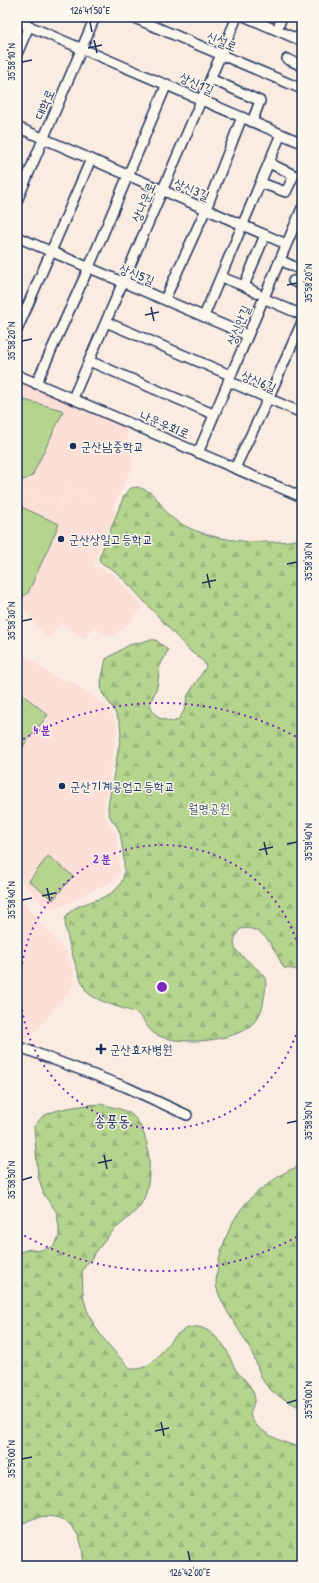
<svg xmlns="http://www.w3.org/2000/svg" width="319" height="1583" font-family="'Patrick Hand','Poor Story',sans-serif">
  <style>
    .built { fill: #fcdfd6 }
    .grass { fill: #b5d58e; stroke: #688276 }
    .forest { fill: url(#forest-firs); stroke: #688276 }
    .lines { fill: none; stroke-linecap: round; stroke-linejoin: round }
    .minor-casing { stroke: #1b2f5e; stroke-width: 12 }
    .minor { stroke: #fbf7ec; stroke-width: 9 }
    .ticks { fill: none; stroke: #1b2f5e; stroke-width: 1.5 }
    .ring { fill: none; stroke: #7b2cbf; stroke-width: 2; stroke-dasharray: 2 4 }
    .poi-dot { fill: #1b2f5e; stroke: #fbf7ec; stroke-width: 1.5 }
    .labels { text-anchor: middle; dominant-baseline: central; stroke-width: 3; stroke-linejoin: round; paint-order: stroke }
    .street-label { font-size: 13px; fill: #1b2f5e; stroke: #fbf7ec }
    .poi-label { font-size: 13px; fill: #1b2f5e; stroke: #fbf7ec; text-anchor: start }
    .park-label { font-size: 13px; fill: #42586a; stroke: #fbf7ec }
    .quarter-label { font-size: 15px; fill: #1b2f5e; stroke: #fbf7ec }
    .centre { fill: #7b2cbf; stroke: #fbf7ec; stroke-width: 2 }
    .ring-label { font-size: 12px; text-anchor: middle; font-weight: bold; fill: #7b2cbf; stroke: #fbf7ec; stroke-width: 3; stroke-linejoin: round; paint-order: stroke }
    .neatline { fill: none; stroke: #1b2f5e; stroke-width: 1.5 }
    .ticks-label { font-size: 10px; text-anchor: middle; fill: #1b2f5e }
  </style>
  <defs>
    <pattern id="forest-firs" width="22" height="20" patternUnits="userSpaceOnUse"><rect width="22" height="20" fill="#b5d58e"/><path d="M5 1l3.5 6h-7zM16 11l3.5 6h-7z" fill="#9bb77d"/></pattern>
  </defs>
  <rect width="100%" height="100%" fill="#fbece2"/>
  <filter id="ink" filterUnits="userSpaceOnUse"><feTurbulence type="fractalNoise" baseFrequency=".025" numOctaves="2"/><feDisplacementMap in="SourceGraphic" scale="8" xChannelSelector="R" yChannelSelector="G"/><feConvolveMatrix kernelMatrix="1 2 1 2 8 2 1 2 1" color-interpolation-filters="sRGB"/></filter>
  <g filter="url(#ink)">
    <g class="built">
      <path d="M19,380L123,425L126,429L133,466L112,509L116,512L92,565L115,575L143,607L122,630L111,636L107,635L94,627L84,639L62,623L48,638L22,608L17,612V488L60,506L68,489L111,508L68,488L59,505L17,487V381Z"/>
      <path d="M17,649L56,678L75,683L106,706L115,720L117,727L103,814L116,833L120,869L118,875L109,884L96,888L67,904L56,907H46L43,905L17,876Z"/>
      <path d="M17,894L65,951L71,962L74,971L73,984L68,993L30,1038L17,1033Z"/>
    </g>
    <g class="grass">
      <path d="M17,398L62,410L63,412L32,476L21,481L17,479Z"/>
      <path d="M17,505L59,524L28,593L17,601Z"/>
      <path d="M17,690L48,715L17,754Z"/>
      <path d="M48,856L73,876L53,900L29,881Z"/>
    </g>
    <g class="forest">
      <path d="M137,487C163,494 157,508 175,520C206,542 265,546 302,539V970L284,968C274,950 265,924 240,929C235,937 232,942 236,950C243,958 261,970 265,978C267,985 265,992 264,999C263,1008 260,1016 253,1023C237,1042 179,1046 157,1035C147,1030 145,1020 137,1013C125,1009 95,1001 87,992C80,983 65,933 65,922C65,920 66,916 68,914C80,898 121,903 124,873C125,864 122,842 120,833C116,821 108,821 108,806L121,735L120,723L113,708L102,693L101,682L106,659L129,645L149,640H156L168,650L160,666L157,687L150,704L153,712L159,718L172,722L178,720L184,711L188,695L206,667L204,662L189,650L132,588L115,571L100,562L99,558L124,496L131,488Z"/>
      <path d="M101,1104C111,1107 125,1109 132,1115C152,1132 154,1184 141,1204C134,1215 121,1223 112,1232C102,1243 93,1256 84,1268L82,1272C83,1282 82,1294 85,1303C92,1330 112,1349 131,1369C161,1372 165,1330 194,1327C206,1325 222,1341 227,1351C230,1357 232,1364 236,1370C242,1378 252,1385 254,1395C256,1401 251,1408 250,1415C252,1419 254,1423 257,1426C266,1435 289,1446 302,1447V1566H83C86,1523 54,1502 17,1527V1253L30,1249L37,1251L53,1247L59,1237V1226L56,1211L44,1195L38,1176L34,1127C36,1124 39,1120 42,1117C54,1108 86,1105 101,1104Z"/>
      <path d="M302,1166V1409C290,1401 276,1397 267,1386C258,1376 258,1364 252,1353C242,1331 224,1312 217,1289C215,1282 217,1272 218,1265C224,1235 237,1206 263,1188C274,1180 288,1168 302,1166Z"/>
    </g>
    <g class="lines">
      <g class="minor-casing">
        <g id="minor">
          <path d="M132,17L302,89"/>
          <path d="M246,17L302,41"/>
          <path d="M17,21L302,143"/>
          <path d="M277,30L282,17"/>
          <path d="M17,54L29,26"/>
          <path d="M287,59L302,66"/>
          <path d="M211,79L260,101L252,122"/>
          <path d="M17,127L286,244"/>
          <path d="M261,183L286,192L294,175L269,163"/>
          <path d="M17,201L95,17"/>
          <path d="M17,237L247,335"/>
          <path d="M280,260L301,270"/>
          <path d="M221,277L244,286"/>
          <path d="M293,281L302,285"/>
          <path d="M257,293L244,286L265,235"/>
          <path d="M263,298L302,315"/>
          <path d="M165,299L206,209L242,117"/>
          <path d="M204,316L281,134"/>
          <path d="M106,322L230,375"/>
          <path d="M17,330L91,159"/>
          <path d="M89,361L213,414"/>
          <path d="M17,375L302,497"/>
          <path d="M228,381L302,413"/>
          <path d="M36,384L89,267L167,84"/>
          <path d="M73,398L237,17"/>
          <path d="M198,453L302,208"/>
          <path d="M235,468L268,399L302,322"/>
          <path d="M17,1046L126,1087L187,1115"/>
        </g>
      </g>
      <use href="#minor" class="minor"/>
    </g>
  </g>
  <path class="ticks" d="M90,22L92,32M94,40L97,53M88,48L102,45M22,62L32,60M287,285L297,283M151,307L154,321M145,315L159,312M22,341L32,339M287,564L297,562M207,574L210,588M202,583L216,580M22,621L32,619M264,842L267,855M287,844L297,842M259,850L273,847M47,888L50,901M42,896L55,893M22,900L32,898M287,1123L297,1121M104,1155L107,1169M98,1163L112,1160M22,1180L32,1177M287,1403L297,1400M161,1422L164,1436M155,1431L169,1428M22,1459L32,1457M188,1551L190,1561"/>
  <g class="ring">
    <path d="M302 1012A142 142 0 1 1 302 962"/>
    <path d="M302 1234A284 284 0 0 1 18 1232M18 742A284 284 0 0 1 302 740"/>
  </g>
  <g class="poi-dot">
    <circle cx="73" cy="446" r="4"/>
    <circle cx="61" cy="539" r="4"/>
    <circle cx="62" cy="786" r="4"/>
    <path d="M99 1043h4v4h4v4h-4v4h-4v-4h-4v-4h4z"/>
  </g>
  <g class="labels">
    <g class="street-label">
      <text transform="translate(222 41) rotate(23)">신설로</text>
      <text transform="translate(197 83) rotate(25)">상신1길</text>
      <text transform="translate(44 104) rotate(-67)">대학로</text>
      <text transform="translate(192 189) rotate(23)">상신3길</text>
      <text transform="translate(143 202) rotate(-67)">상나운로</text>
      <text transform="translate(137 274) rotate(22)">상신5길</text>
      <text transform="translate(238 325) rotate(-67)">상신안길</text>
      <text transform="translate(259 381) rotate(23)">상신6길</text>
      <text transform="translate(165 424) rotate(23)">나운우회로</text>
    </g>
    <g class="poi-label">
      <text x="81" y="446">군산남중학교</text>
      <text x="69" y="539">군산상일고등학교</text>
      <text x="70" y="786">군산기계공업고등학교</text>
      <text x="110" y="1049">군산효자병원</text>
    </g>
    <g class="park-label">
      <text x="209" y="808">월명공원</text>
    </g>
    <g class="quarter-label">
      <text x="112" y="1120">송풍동</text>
    </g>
  </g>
  <circle cx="162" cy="987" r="6" class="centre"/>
  <g class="ring-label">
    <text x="42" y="734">4 분</text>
    <text x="102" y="863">2 분</text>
  </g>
  <rect width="319" height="1583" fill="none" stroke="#fbf7ec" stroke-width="44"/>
  <rect x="22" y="22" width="275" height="1539" class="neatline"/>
  <g class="ticks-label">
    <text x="90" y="14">126°41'50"E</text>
    <text transform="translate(11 62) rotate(-90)" y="4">35°58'10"N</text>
    <text transform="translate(308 283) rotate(-90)" y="4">35°58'20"N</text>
    <text transform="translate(11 341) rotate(-90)" y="4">35°58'20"N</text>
    <text transform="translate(308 562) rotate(-90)" y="4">35°58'30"N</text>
    <text transform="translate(11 621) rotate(-90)" y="4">35°58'30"N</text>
    <text transform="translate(308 842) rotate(-90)" y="4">35°58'40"N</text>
    <text transform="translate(11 900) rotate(-90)" y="4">35°58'40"N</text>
    <text transform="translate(308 1121) rotate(-90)" y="4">35°58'50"N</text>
    <text transform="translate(11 1180) rotate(-90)" y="4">35°58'50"N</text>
    <text transform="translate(308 1400) rotate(-90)" y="4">35°59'00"N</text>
    <text transform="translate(11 1459) rotate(-90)" y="4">35°59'00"N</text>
    <text x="190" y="1576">126°42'00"E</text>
  </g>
</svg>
